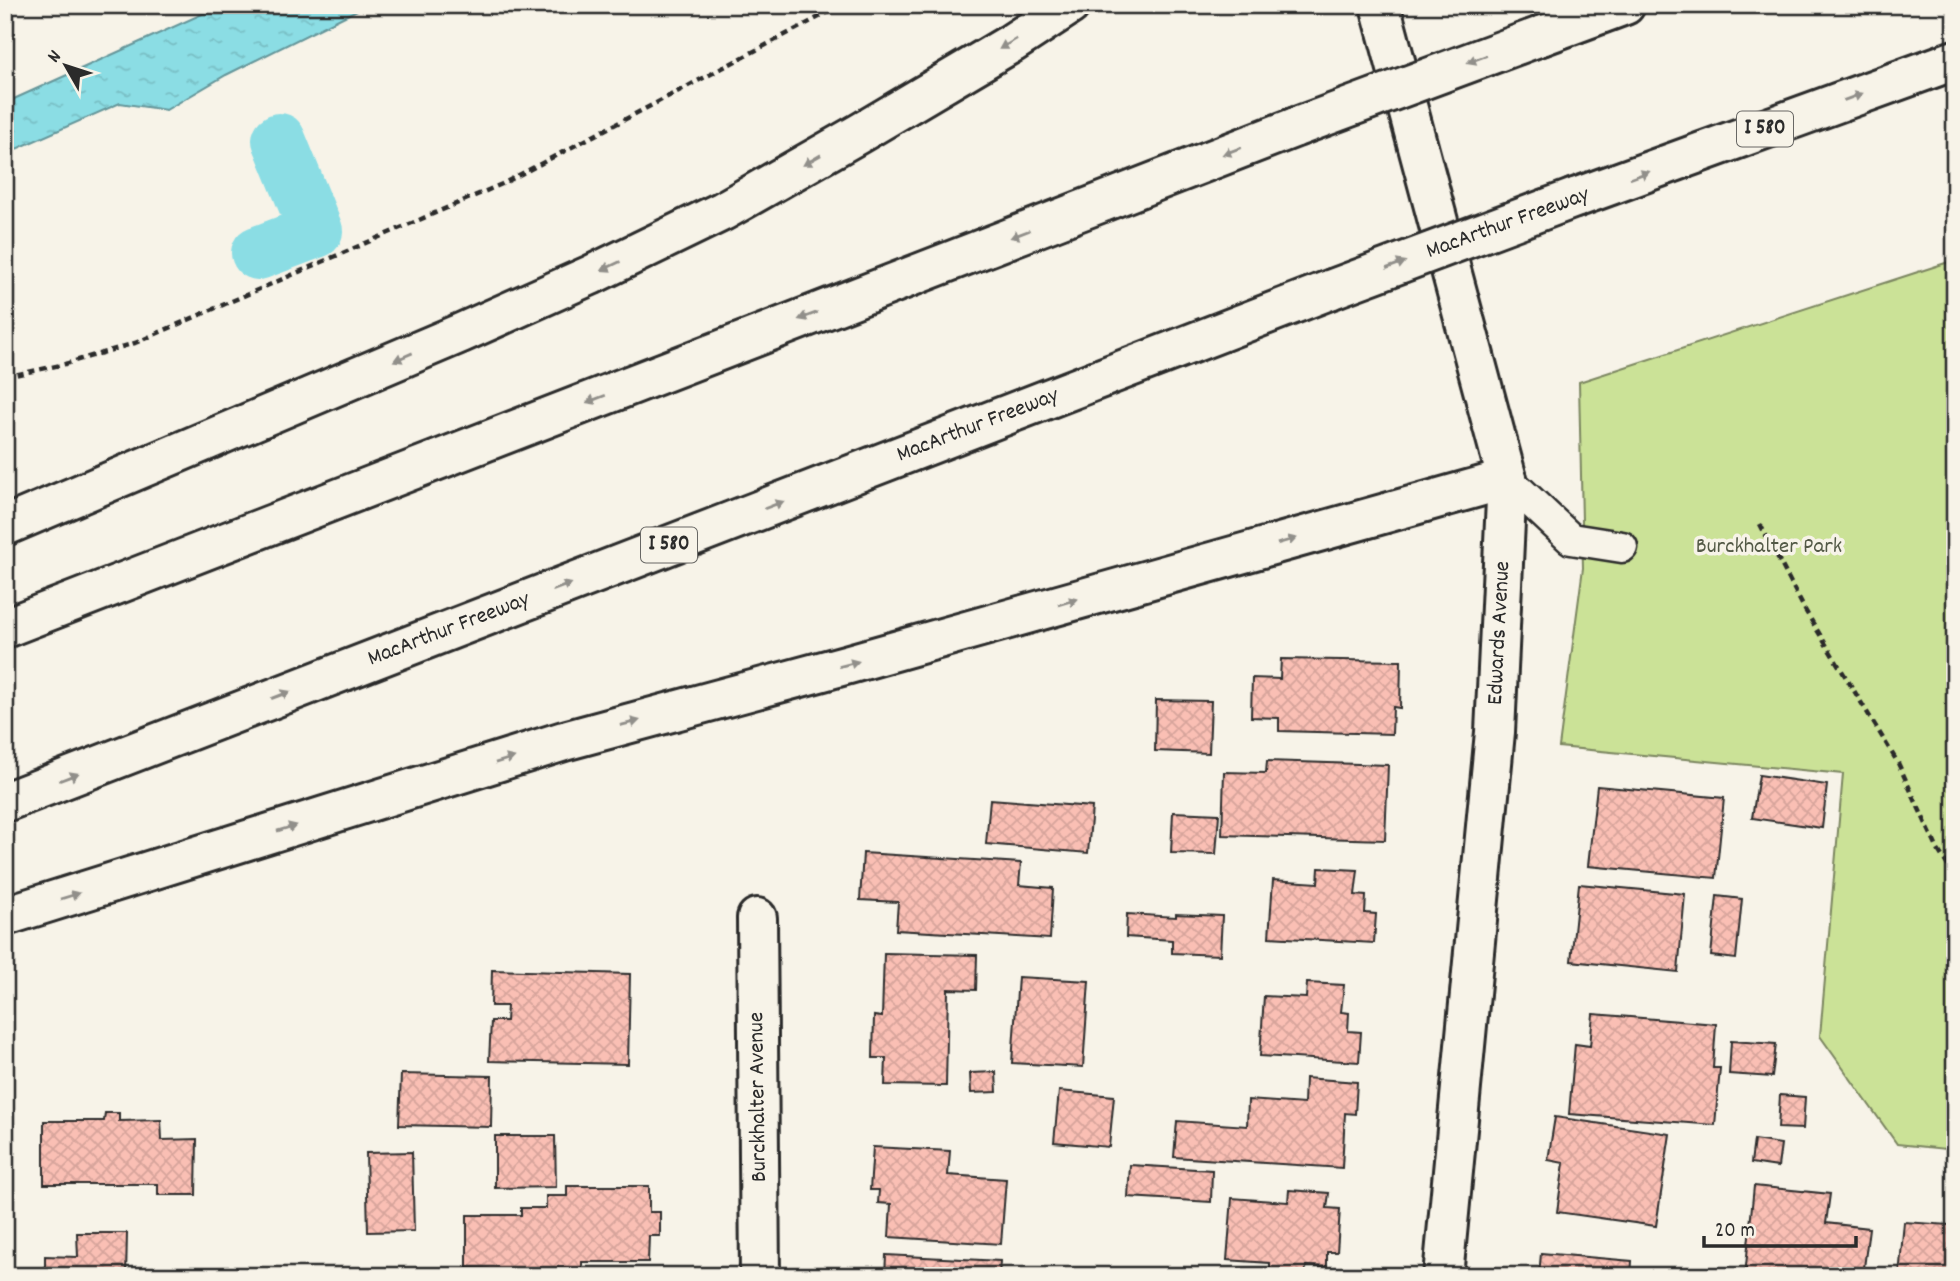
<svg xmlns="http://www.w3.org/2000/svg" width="1960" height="1281" font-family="Dekko,sans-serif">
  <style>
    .green { fill: #cbe297; stroke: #7b8661; stroke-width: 2 }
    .water { fill: url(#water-ripples); stroke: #65969a; stroke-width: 2 }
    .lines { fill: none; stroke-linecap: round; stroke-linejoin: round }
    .canal { stroke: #8bdde4; stroke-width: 54 }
    .building { fill: url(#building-cross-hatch); stroke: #2b2b2b; stroke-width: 2 }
    .service-casing { stroke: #2b2b2b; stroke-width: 35 }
    .minor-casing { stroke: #2b2b2b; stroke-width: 44 }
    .secondary-casing { stroke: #2b2b2b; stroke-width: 44 }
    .motorway-casing { stroke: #2b2b2b; stroke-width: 44 }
    .path { stroke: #2b2b2b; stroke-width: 4.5; stroke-dasharray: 7 5; stroke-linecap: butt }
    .service { stroke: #f7f3e8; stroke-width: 30 }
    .minor { stroke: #f7f3e8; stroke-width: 38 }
    .secondary { stroke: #f7f3e8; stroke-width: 38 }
    .motorway { stroke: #f7f3e8; stroke-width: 38 }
    .motorway-bridge-casing { stroke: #2b2b2b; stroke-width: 44; stroke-linecap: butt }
    .motorway-bridge { stroke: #f7f3e8; stroke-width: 38 }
    .oneway { fill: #918f8a }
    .labels { text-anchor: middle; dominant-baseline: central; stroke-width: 7; stroke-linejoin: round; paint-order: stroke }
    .shield { fill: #f7f3e8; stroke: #686764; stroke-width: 2 }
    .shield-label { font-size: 21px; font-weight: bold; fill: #2b2b2b }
    .street-label { font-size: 23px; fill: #2b2b2b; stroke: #f7f3e8 }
    .park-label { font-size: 23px; fill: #535946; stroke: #f7f3e8 }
  </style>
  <defs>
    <pattern id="water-ripples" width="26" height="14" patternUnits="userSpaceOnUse" patternTransform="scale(1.75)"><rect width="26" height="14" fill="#8bdde4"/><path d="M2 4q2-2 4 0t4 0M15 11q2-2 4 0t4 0" fill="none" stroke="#78bec4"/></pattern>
    <pattern id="building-cross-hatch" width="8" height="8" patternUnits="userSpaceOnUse" patternTransform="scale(1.75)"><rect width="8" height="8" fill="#fabfb4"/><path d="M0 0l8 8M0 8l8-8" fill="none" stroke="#d6a49b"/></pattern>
  </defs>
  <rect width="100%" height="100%" fill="#f7f3e8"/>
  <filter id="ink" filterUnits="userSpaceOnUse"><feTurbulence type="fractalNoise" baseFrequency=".0143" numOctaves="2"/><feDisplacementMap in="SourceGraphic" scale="14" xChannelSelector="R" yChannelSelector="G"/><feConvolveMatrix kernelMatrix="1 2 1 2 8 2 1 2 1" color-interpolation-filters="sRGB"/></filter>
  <g filter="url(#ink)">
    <path class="green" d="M1955,260V1150L1897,1144L1820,1036L1843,774L1559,747L1583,568L1579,382Z"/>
    <path class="water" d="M222,5H367L226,75L166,110L120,103L5,154V103Z"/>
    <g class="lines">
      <path class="canal" d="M258,253L316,231L279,140"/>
    </g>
    <g class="building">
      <path d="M1281,659L1401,661L1400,708L1393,707L1392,734L1279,731V718L1251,717L1252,678L1280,679Z"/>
      <path d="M1156,700L1211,701L1209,753L1155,751Z"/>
      <path d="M1267,761L1388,765L1385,840L1222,835L1224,772L1266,773Z"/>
      <path d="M1759,775L1827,785L1822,828L1752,818Z"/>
      <path d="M1597,786L1724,798L1716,878L1588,866Z"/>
      <path d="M990,799L1092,807L1088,853L986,844Z"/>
      <path d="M1173,812L1219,814L1216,854L1171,853Z"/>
      <path d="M863,853L1021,863L1019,885L1053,888L1050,939L896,930L898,902L860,900Z"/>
      <path d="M1319,868L1358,870L1355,895L1366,896L1365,913L1376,914L1374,943L1269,937L1273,880L1318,883Z"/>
      <path d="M1579,884L1685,894L1678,972L1571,961Z"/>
      <path d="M1717,896L1742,899L1736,959L1711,956Z"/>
      <path d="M1127,914L1176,917V914L1222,916L1220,955L1172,953V940L1126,937Z"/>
      <path d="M884,953L977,955L976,990L948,989L946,1086L885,1085L886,1058H873L874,1016L882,1017Z"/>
      <path d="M492,970L630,974L628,1064L489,1061L491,1021H506L507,1006H491Z"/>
      <path d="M1018,977L1089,981L1083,1067L1012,1063Z"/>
      <path d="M1307,983L1344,985L1341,1012L1349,1013L1348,1031L1361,1032L1359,1062L1260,1056L1264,996L1306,998Z"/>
      <path d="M1593,1014L1716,1024L1713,1068H1720L1715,1125L1569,1114L1575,1044L1590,1046Z"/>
      <path d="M1731,1041L1776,1044L1772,1077L1729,1074Z"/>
      <path d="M996,1072L997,1092L971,1093L970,1073Z"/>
      <path d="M401,1074L492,1076L491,1127L399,1125Z"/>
      <path d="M1305,1078L1357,1082L1355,1114L1345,1113L1342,1168L1174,1157L1177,1121L1247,1126L1248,1100L1304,1104Z"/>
      <path d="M1059,1091L1114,1096L1109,1147L1054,1142Z"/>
      <path d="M1780,1095L1805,1097L1803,1129L1778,1128Z"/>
      <path d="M105,1113H119V1121L161,1120L162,1140L197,1139L196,1195H158V1184H44V1121H104Z"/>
      <path d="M1555,1117L1670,1134L1656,1226L1557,1212L1564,1163L1548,1160Z"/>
      <path d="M495,1136H555L556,1187L495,1188Z"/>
      <path d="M1754,1140L1781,1144L1778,1167L1751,1163Z"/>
      <path d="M873,1147L950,1151L948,1175L1006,1179L1001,1244L889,1237L891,1204L878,1203L879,1190H870Z"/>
      <path d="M412,1152L414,1231L368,1232L366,1153Z"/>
      <path d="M1130,1165L1212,1170L1211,1202L1128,1197Z"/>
      <path d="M567,1186H649V1212H660V1236H649L648,1262H582V1269L526,1268V1276H488L489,1269L467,1268V1215H521V1208H546V1196H567Z"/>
      <path d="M1754,1186L1830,1194L1826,1223L1869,1228L1863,1276H1745Z"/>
      <path d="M1289,1190L1329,1193L1327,1208L1340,1209L1337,1252H1327V1267L1306,1266L1305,1276L1270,1274V1263L1227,1260L1232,1198L1288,1202Z"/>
      <path d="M1952,1200H1955V1276H1899L1904,1222L1950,1225Z"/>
      <path d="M77,1233H127L126,1276H45V1256L78,1257Z"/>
      <path d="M1541,1253L1632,1261L1631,1276H1539Z"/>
      <path d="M886,1255L1000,1261L999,1276H885Z"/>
    </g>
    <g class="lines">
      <g class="service-casing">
        <path id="service" d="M1507,479L1571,539L1622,547"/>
      </g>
      <g class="minor-casing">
        <path id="minor" d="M757,918L760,1276"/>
      </g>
      <g class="secondary-casing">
        <path id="secondary" d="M1380,5L1507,479L1495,732L1443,1276"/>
      </g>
      <g class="motorway-casing">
        <g id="motorway">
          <path d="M1541,36L1625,5"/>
          <path d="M1575,198L1955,60"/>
          <path d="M5,526L461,333L591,275L723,211L860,133L1012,43L1070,5"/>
          <path d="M5,628L1296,127"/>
          <path d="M5,802L1332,289"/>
          <path d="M5,916L564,741L849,664L1507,479"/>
        </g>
      </g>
      <g class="path">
        <path d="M5,377L65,364L135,343L502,184L842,5"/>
        <path d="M1760,524L1805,610L1898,763L1938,850L1955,877"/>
      </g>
      <use href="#service" class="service"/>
      <use href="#minor" class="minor"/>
      <use href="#secondary" class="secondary"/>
      <use href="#motorway" class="motorway"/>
      <g class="motorway-bridge-casing">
        <g id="motorway-bridge">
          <path d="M1296,127L1541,36"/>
          <path d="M1332,289L1575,198"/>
        </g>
      </g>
      <use href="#motorway-bridge" class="motorway-bridge"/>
    </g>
    <defs><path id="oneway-solid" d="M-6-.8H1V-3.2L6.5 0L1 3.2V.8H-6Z" transform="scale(1.75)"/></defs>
    <g class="oneway">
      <use href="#oneway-solid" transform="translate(1008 44) rotate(149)"/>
      <use href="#oneway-solid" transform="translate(1477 59) rotate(160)"/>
      <use href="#oneway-solid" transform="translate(1853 97) rotate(-20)"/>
      <use href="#oneway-solid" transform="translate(1232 151) rotate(159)"/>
      <use href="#oneway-solid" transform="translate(812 160) rotate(150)"/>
      <use href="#oneway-solid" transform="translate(1640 175) rotate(-20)"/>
      <use href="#oneway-solid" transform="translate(1020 234) rotate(159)"/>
      <use href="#oneway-solid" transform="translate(1396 265) rotate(-20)"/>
      <use href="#oneway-solid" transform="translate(611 266) rotate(154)"/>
      <use href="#oneway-solid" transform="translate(808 316) rotate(159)"/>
      <use href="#oneway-solid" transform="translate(403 357) rotate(157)"/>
      <use href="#oneway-solid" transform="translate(596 399) rotate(159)"/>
      <use href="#oneway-solid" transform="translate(774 505) rotate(-21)"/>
      <use href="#oneway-solid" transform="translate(1287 541) rotate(-16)"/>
      <use href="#oneway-solid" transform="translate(562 587) rotate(-21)"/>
      <use href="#oneway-solid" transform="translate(1068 602) rotate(-16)"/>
      <use href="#oneway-solid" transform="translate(849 664) rotate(-15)"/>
      <use href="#oneway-solid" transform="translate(281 695) rotate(-21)"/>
      <use href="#oneway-solid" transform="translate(630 723) rotate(-15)"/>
      <use href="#oneway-solid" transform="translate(505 760) rotate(-17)"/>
      <use href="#oneway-solid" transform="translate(69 777) rotate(-21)"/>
      <use href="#oneway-solid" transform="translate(287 828) rotate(-17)"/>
      <use href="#oneway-solid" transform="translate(70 896) rotate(-17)"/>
    </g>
  </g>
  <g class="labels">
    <g class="shield">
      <rect x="1737" y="111.5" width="56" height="35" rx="5"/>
      <rect x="641" y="527.5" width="56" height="35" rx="5"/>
    </g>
    <g class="shield-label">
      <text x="1765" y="129">I 580</text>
      <text x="669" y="545">I 580</text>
    </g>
    <g class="street-label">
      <text transform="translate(1508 224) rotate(-20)">MacArthur Freeway</text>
      <text transform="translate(978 426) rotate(-21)">MacArthur Freeway</text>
      <text transform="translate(449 630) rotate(-21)">MacArthur Freeway</text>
      <text transform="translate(1500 633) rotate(-87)">Edwards Avenue</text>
      <text transform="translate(759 1097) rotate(-91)">Burckhalter Avenue</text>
    </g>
    <g class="park-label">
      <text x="1769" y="547">Burckhalter Park</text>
    </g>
  </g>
  <rect width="1960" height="1281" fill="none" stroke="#f7f3e8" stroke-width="28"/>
  <rect x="14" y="14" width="1932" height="1253" fill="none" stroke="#2b2b2b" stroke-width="2.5" filter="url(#ink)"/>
  <g transform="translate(66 66) rotate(309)" stroke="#f7f3e8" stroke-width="5" paint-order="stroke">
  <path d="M0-5L12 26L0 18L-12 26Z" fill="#2b2b2b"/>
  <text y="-10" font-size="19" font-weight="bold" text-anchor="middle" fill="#2b2b2b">N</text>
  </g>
  <path d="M1704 1236v10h152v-10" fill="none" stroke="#2b2b2b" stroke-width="3.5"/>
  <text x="1715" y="1236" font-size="21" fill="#2b2b2b" stroke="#f7f3e8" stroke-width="5" paint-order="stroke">20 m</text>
</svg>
